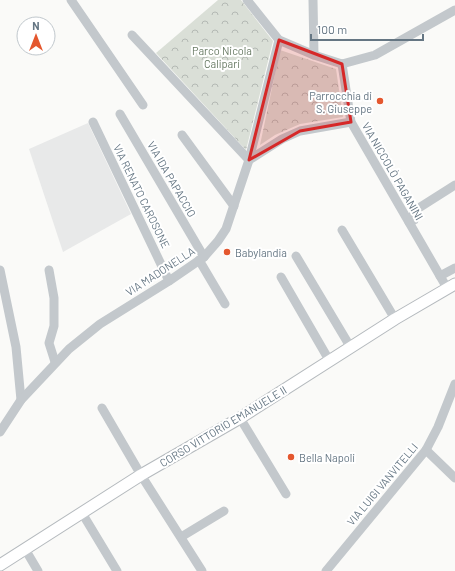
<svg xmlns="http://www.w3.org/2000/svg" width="455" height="571" font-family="Barlow,sans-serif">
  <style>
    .built { fill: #e8e9e9 }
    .park { fill: url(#park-crowns) }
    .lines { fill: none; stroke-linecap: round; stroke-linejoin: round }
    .major-casing { stroke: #b5babe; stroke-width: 13 }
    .minor { stroke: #c3c8cc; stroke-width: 9 }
    .major { stroke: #fff; stroke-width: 11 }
    .marked { fill: #d62828; fill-opacity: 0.2; stroke: #d62828; stroke-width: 3; stroke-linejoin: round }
    .poi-dot { fill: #e4572e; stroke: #fff; stroke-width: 1.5 }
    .labels { text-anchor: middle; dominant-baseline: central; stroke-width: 4; stroke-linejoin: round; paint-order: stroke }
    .park-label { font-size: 11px; fill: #687a64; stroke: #fff }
    .poi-label { font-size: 11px; fill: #657683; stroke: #fff; text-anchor: start }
    .street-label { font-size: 11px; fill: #657683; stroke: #fff }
  </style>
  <defs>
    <pattern id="park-crowns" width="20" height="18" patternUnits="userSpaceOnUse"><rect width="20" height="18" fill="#dadfd7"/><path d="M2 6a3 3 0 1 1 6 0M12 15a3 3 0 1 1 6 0" fill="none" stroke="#b4b9b4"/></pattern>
  </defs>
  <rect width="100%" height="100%" fill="#fafaf8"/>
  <path class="built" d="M88,123L131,214L63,252L29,149Z"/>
  <g class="park">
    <path d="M218,0H241L273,41L246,150L156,53Z"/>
    <path d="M280,50L336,69L343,117L300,124L275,135L260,145Z"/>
  </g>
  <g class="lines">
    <g class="major-casing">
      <path id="major" d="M0,565L141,475L240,418L395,319L455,284"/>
    </g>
    <g class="minor">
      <path d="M71,0L143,105"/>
      <path d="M247,0L279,40L314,55L342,64"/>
      <path d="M313,0L314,55"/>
      <path d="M132,35L249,160"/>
      <path d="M342,64L351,122L447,288"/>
      <path d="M342,64L375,55L455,10"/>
      <path d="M120,114L204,257"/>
      <path d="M93,122L169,281"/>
      <path d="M182,135L234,206"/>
      <path d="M249,160L282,139L300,131L351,122"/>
      <path d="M409,222L414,220L413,216L414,211L455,185"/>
      <path d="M342,230L395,319"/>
      <path d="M296,256L351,348"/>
      <path d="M199,260L225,304"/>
      <path d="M0,270L16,347L21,400"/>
      <path d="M49,270L54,298V326L49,343L55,362"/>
      <path d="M440,276L455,268"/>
      <path d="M281,277L329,360"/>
      <path d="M102,408L141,475L202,571"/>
      <path d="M240,418L286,494"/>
      <path d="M0,432L21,400L69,349L100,324L169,281L204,257L218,241L226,229L249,160L279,40"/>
      <path d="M426,450L455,478"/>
      <path d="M82,513L117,571"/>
      <path d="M181,537L224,511"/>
      <path d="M25,549L38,571"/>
      <path d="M326,571L426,450L438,427L455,384"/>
    </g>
    <use href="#major" class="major"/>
  </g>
  <path class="marked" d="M279,40L342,64L351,122L300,131L249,160Z"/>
  <g class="poi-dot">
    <circle cx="380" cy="101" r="4"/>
    <circle cx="227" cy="252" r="4"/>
    <circle cx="291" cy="457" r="4"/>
  </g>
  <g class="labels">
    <g class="park-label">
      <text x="222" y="50">Parco Nicola<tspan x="222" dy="13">Calipari</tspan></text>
    </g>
    <g class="poi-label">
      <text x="372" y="95" text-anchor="end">Parrocchia di<tspan x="372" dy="13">S. Giuseppe</tspan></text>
      <text x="235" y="252">Babylandia</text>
      <text x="299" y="457">Bella Napoli</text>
    </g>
    <g class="street-label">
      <text transform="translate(393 171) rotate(60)">VIA NICCOLÒ PAGANINI</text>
      <text transform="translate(172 179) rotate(60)">VIA IDA PAPACCIO</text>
      <text transform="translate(142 196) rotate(64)">VIA RENATO CAROSONE</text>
      <text transform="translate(160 271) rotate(-33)">VIA MADONELLA</text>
      <text transform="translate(223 426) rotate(-31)">CORSO VITTORIO EMANUELE II</text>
      <text transform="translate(382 484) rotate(-50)">VIA LUIGI VANVITELLI</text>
    </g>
  </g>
  <g transform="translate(36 36)"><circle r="19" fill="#ffffff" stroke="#c1c8cd"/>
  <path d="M0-3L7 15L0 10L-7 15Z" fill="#e4572e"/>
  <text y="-6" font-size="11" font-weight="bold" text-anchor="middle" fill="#657683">N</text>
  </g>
  <path d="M311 34v6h112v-6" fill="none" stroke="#657683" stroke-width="2"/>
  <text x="317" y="34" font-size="12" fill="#657683" stroke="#ffffff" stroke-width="3" paint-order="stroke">100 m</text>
</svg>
